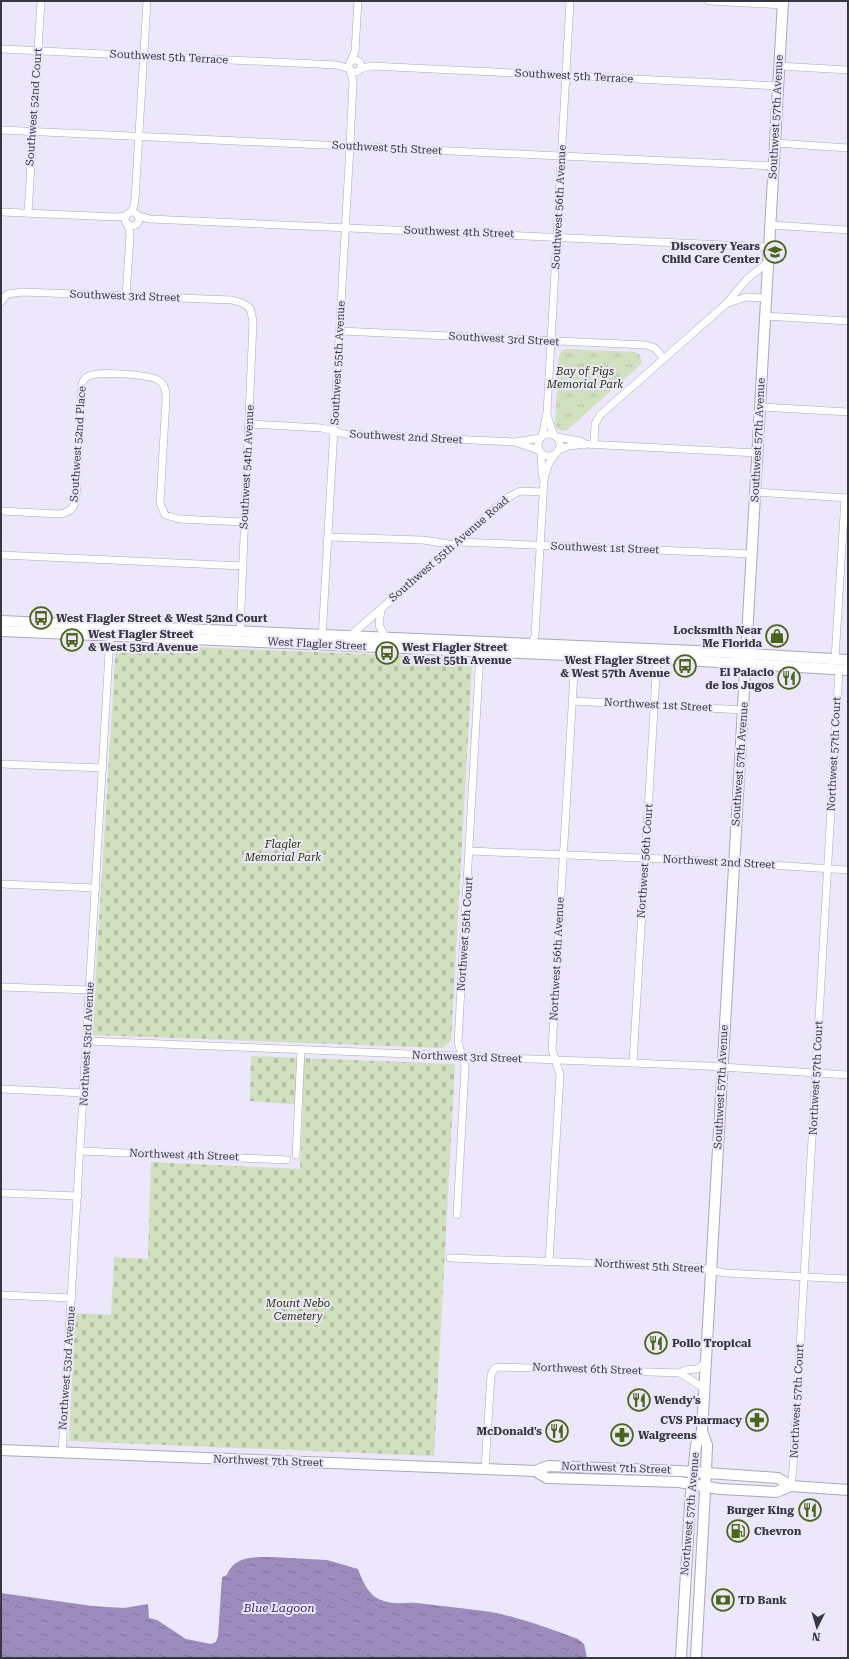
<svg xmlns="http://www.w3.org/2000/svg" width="849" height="1659" font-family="'Roboto Serif',serif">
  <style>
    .cemetery { fill: url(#cemetery-stones) }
    .park { fill: url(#park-tufts) }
    .water { fill: url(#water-ripples) }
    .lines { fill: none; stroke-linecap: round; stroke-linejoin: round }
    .minor-casing { stroke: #aca7b9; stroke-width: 8 }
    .secondary-casing { stroke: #aca7b9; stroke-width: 12 }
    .minor { stroke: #fff; stroke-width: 7 }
    .secondary { stroke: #fff; stroke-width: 10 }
    .labels { text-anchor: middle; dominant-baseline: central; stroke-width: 4; stroke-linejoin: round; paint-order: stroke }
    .street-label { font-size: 11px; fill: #38363e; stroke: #ece7fb }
    .poi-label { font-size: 11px; font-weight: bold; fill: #38363e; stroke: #ece7fb; text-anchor: start }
    .park-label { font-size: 11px; font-style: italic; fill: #253700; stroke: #ece7fb }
    .water-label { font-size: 12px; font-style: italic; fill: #3f2865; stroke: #ece7fb }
  </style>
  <defs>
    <pattern id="cemetery-stones" width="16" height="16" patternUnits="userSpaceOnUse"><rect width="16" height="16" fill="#d1e0bf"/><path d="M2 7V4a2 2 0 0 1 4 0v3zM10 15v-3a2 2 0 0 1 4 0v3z" fill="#b4c1a5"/></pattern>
    <pattern id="park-tufts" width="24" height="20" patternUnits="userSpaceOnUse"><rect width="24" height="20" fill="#d1e0bf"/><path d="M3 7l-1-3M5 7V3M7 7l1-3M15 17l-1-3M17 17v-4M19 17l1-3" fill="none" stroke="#b4c1a5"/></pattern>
    <pattern id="water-ripples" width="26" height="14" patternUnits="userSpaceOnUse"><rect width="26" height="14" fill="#9b8cbd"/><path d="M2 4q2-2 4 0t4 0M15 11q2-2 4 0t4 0" fill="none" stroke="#7f739b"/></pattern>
  </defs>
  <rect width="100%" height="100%" fill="#ece7fb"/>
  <g class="cemetery">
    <path d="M116,644L465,658L472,666L451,1041L442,1048L92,1035Z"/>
    <path d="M251,1056L455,1064L434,1456L69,1441L75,1313L111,1315L114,1257L148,1259L151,1162L300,1169L303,1105L250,1101Z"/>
  </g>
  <path class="park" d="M568,349L635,352L639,354L642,362L639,366L567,430C561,432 556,430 555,423L559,356L563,350Z"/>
  <path class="water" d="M272,1557L327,1560L358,1569C363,1582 369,1597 384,1601C395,1605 406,1602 417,1603C440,1606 462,1608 484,1611C517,1616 547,1628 578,1639L584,1644L587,1658H1V1593L92,1606L124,1608L148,1604L149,1618L157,1620L186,1639L211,1644L216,1642L218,1636L222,1577L227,1575C234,1556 255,1557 272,1557Z"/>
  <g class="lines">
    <g class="minor-casing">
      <g id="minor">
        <path d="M709,1L783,5"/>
        <path d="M1,49L337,65L350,69"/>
        <circle cx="355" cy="66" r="6"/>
        <path d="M351,61L355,51L358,1"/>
        <path d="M779,66L848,70"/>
        <path d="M360,69L371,66L778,86"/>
        <path d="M1,130L774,166"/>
        <path d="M775,143L848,148"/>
        <path d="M1,212L116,217L126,216"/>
        <path d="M131,212L134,206L135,199L147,1"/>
        <circle cx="132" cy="219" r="7"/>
        <path d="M28,213L41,1"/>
        <path d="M138,216L150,219L768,247"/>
        <path d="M770,225L848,230"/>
        <path d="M126,297L130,235L128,224"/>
        <path d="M1,302L7,294L23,292L232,300L242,303L250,308L253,321L240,632"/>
        <path d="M726,304L746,297L766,298"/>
        <path d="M765,316L848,321"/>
        <path d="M340,331L646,345L655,348L664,359"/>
        <path d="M760,407L848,412"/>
        <path d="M547,414L551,428L554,435"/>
        <path d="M249,424L322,428L345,434L409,437L515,442L540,438"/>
        <circle cx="549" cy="445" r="11"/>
        <path d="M542,436L547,413L570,1"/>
        <path d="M557,437L580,441L585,444"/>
        <path d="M515,442L538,450"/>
        <path d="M594,445L595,424L600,415L726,304L748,278L768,262"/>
        <path d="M559,450L569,446L585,444L757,453"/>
        <path d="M541,454L542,474L544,479"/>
        <path d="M755,492L848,498"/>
        <path d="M1,511L59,514C69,513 75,508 76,498L82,385C83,381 84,378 89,376C99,371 153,374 161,382C166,387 166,393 166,399L160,503L165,515L179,519L244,522"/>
        <path d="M328,537L423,540L455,545"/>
        <path d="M459,542L752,554"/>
        <path d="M1,555L243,566"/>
        <path d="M381,609L379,625L386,638"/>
        <path d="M350,636L507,498L520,491L543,492"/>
        <path d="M322,639L350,146L353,81L350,70"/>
        <path d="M532,644L535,635L544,479L549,463L554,456"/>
        <path d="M835,659L845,498"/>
        <path d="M572,701L744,710"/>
        <path d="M1,764L103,768"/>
        <path d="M470,851L689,860L848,870"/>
        <path d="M1,884L96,888"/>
        <path d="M1,987L90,990"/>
        <path d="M87,1041L707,1066L848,1075"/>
        <path d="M633,1063L657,659"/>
        <path d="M1,1089L84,1093"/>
        <path d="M81,1151L287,1160"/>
        <path d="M296,1155L301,1050"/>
        <path d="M1,1193L78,1196"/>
        <path d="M457,1215L465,1067L458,1042L480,652"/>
        <path d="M450,1258L696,1267L725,1273L848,1279"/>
        <path d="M549,1262L560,1075L552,1049L575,656"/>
        <path d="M1,1295L72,1298"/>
        <path d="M680,1373L705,1389"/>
        <path d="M62,1453L110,636"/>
        <path d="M485,1469L491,1375L494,1369L498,1367L680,1373L685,1370L697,1369L706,1363"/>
        <path d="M791,1486L793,1469L839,670"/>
      </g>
    </g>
    <g class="secondary-casing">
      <g id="secondary">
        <path d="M1,621L719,652L848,660"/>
        <path d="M1,631L685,660L848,670"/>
        <path d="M1,1450L512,1470L535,1471L548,1466L679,1471L778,1478L791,1486"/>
        <path d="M535,1471L547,1478L679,1482L720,1489L776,1492L791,1486L848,1490"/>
        <path d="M681,1658L690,1504L696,1445L702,1431L783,1"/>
        <path d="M696,1658L706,1473L707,1445L702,1431"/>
      </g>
    </g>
    <use href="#minor" class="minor"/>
    <use href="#secondary" class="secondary"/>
  </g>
  <defs>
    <g id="school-ring" transform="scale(1.15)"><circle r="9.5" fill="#ece7fb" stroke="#4b6619" stroke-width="1.5"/><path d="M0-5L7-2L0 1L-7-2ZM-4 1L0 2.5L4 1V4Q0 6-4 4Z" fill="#4b6619"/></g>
    <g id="bus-ring" transform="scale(1.15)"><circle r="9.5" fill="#ece7fb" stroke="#4b6619" stroke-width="1.5"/><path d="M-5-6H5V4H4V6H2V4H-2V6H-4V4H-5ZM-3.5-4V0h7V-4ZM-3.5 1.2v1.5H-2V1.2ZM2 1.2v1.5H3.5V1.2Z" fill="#4b6619"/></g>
    <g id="shop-ring" transform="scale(1.15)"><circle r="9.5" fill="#ece7fb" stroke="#4b6619" stroke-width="1.5"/><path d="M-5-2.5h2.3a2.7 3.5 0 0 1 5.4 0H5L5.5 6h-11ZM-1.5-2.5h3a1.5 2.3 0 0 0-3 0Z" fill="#4b6619"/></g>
    <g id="restaurant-ring" transform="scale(1.15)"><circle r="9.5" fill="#ece7fb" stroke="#4b6619" stroke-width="1.5"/><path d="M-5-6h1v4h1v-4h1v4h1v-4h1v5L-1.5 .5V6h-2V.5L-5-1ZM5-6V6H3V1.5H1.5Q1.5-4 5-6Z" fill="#4b6619"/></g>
    <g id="pharmacy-ring" transform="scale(1.15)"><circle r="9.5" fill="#ece7fb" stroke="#4b6619" stroke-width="1.5"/><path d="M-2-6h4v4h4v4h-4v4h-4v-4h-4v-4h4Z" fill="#4b6619"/></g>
    <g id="fuel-ring" transform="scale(1.15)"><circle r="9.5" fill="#ece7fb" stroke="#4b6619" stroke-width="1.5"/><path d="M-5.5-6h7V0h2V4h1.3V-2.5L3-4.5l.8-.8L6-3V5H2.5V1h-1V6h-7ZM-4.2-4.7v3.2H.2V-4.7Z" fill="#4b6619"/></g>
    <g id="bank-ring" transform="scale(1.15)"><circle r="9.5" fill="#ece7fb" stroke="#4b6619" stroke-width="1.5"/><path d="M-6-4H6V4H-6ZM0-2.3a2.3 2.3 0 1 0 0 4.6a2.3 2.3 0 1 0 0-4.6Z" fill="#4b6619"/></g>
  </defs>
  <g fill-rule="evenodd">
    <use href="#school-ring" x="775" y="252"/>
    <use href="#bus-ring" x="41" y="618"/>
    <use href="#shop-ring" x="777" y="636"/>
    <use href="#bus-ring" x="72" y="640"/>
    <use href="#bus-ring" x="387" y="653"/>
    <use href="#bus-ring" x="685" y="666"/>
    <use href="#restaurant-ring" x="789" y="678"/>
    <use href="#restaurant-ring" x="656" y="1343"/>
    <use href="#restaurant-ring" x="639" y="1400"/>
    <use href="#pharmacy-ring" x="757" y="1420"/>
    <use href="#restaurant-ring" x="557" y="1431"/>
    <use href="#pharmacy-ring" x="622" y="1435"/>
    <use href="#restaurant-ring" x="810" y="1510"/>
    <use href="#fuel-ring" x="738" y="1531"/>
    <use href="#bank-ring" x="723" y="1600"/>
  </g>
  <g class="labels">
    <g class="street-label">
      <text transform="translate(169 57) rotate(3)">Southwest 5th Terrace</text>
      <text transform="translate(574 76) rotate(3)">Southwest 5th Terrace</text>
      <text transform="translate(34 107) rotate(-86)">Southwest 52nd Court</text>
      <text transform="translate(776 117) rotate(-87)">Southwest 57th Avenue</text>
      <text transform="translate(387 148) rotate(3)">Southwest 5th Street</text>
      <text transform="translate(559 207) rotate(-87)">Southwest 56th Avenue</text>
      <text transform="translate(459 232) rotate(2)">Southwest 4th Street</text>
      <text transform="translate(125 296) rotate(2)">Southwest 3rd Street</text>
      <text transform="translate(504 339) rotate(3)">Southwest 3rd Street</text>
      <text transform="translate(338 363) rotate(-87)">Southwest 55th Avenue</text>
      <text transform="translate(406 437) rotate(3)">Southwest 2nd Street</text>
      <text transform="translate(758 440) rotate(-87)">Southwest 57th Avenue</text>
      <text transform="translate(78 444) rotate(-86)">Southwest 52nd Place</text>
      <text transform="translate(247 467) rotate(-87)">Southwest 54th Avenue</text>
      <text transform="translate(605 548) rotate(2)">Southwest 1st Street</text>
      <text transform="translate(449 549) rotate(-41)">Southwest 55th Avenue Road</text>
      <text transform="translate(317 644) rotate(3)">West Flagler Street</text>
      <text transform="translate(658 705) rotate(3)">Northwest 1st Street</text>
      <text transform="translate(834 754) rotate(-87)">Northwest 57th Court</text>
      <text transform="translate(740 764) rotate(-86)">Southwest 57th Avenue</text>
      <text transform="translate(645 861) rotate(-86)">Northwest 56th Court</text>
      <text transform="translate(719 862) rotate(3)">Northwest 2nd Street</text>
      <text transform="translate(465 934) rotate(-86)">Northwest 55th Court</text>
      <text transform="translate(557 959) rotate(-87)">Northwest 56th Avenue</text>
      <text transform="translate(87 1044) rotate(-87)">Northwest 53rd Avenue</text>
      <text transform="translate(467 1057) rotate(2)">Northwest 3rd Street</text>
      <text transform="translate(816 1078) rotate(-87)">Northwest 57th Court</text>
      <text transform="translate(721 1087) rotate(-87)">Southwest 57th Avenue</text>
      <text transform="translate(184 1155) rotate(2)">Northwest 4th Street</text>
      <text transform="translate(649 1266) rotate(3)">Northwest 5th Street</text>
      <text transform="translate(67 1368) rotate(-86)">Northwest 53rd Avenue</text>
      <text transform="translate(587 1369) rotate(2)">Northwest 6th Street</text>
      <text transform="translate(797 1401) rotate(-87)">Northwest 57th Court</text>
      <text transform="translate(268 1461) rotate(2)">Northwest 7th Street</text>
      <text transform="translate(616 1468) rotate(2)">Northwest 7th Street</text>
      <text transform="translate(690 1514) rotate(-85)">Northwest 57th Avenue</text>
    </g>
    <g class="poi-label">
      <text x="760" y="246" text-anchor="end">Discovery Years<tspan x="760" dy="13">Child Care Center</tspan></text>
      <text x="56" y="618">West Flagler Street &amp; West 52nd Court</text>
      <text x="762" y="630" text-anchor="end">Locksmith Near<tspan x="762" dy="13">Me Florida</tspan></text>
      <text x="88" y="634">West Flagler Street<tspan x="88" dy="13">&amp; West 53rd Avenue</tspan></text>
      <text x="402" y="647">West Flagler Street<tspan x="402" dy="13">&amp; West 55th Avenue</tspan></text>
      <text x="670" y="660" text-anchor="end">West Flagler Street<tspan x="670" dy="13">&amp; West 57th Avenue</tspan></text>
      <text x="774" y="672" text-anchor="end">El Palacio<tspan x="774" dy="13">de los Jugos</tspan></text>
      <text x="672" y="1343">Pollo Tropical</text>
      <text x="654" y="1400">Wendy's</text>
      <text x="742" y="1420" text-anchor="end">CVS Pharmacy</text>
      <text x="542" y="1431" text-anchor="end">McDonald's</text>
      <text x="638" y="1435">Walgreens</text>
      <text x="794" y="1510" text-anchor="end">Burger King</text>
      <text x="754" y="1531">Chevron</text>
      <text x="738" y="1600">TD Bank</text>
    </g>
    <g class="park-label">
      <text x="585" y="371">Bay of Pigs<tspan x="585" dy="13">Memorial Park</tspan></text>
      <text x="283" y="844">Flagler<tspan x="283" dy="13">Memorial Park</tspan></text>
      <text x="298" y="1303">Mount Nebo<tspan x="298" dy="13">Cemetery</tspan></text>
    </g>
    <g class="water-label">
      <text x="279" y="1608">Blue Lagoon</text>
    </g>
  </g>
  <rect width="849" height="1659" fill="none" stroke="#38363e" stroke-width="4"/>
  <g transform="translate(817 1627) rotate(185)" stroke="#ece7fb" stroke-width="3" paint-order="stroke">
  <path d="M0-3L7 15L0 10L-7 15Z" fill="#38363e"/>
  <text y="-6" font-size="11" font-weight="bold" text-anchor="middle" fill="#38363e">N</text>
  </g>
</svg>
